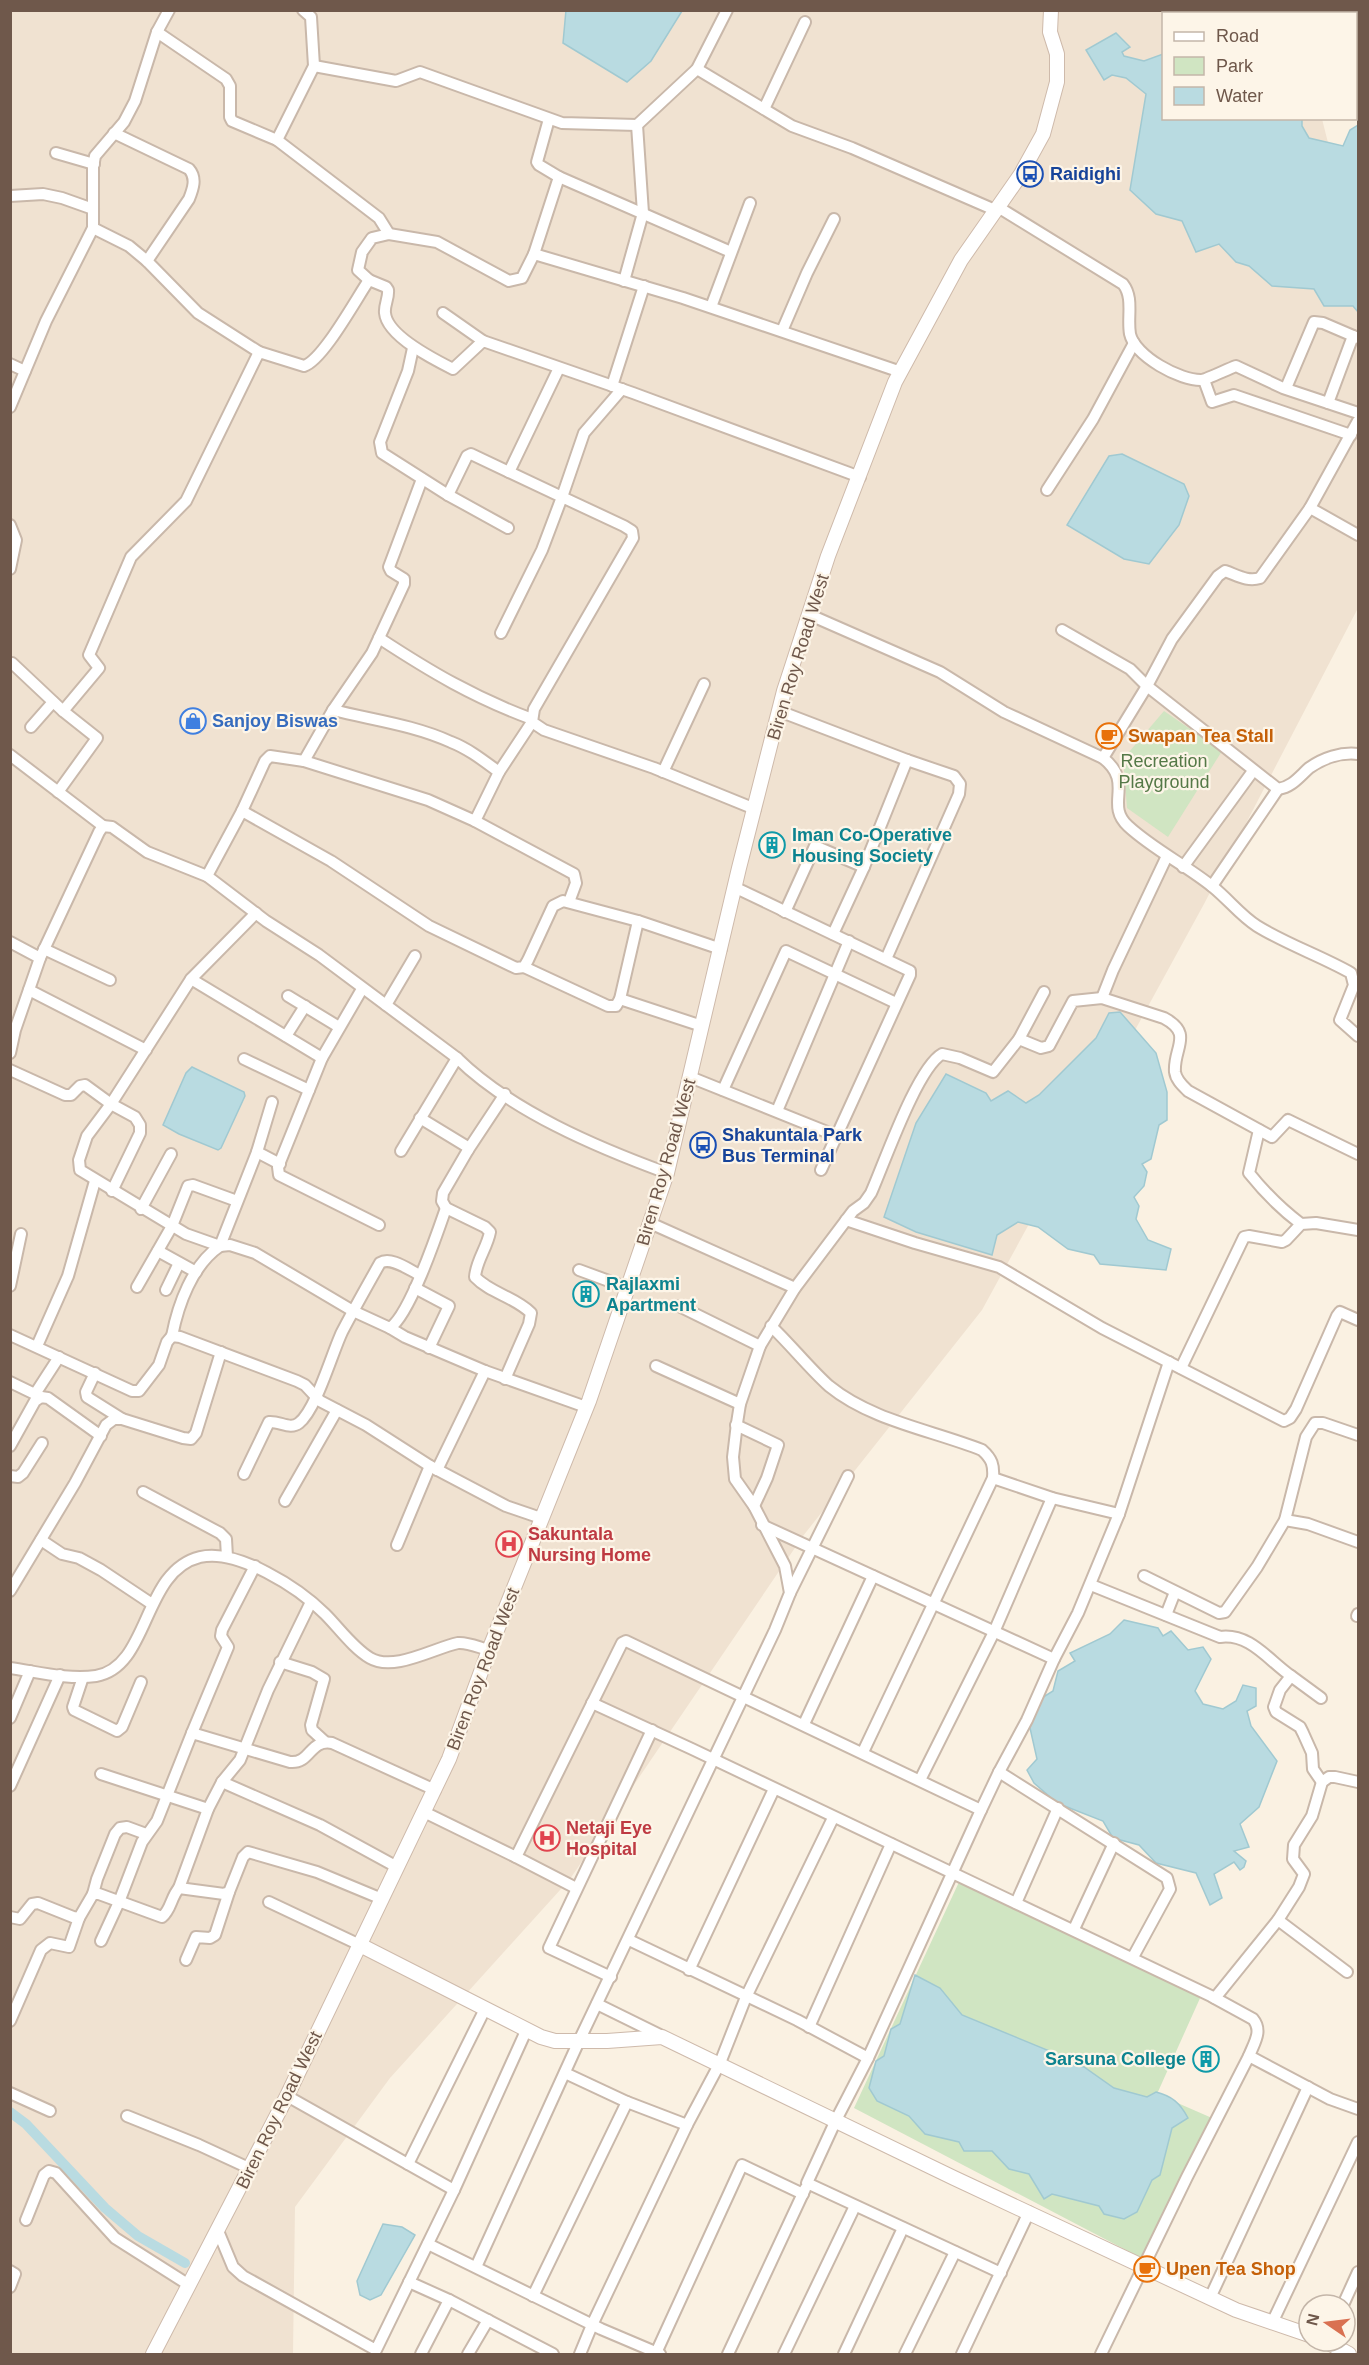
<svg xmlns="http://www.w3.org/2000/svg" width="1369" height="2365" font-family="Helvetica,sans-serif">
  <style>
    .residential { fill: #f0e2d1 }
    .green { fill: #d0e5c2 }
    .water { fill: #b9dbe1; stroke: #a0c9d1; stroke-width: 1.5 }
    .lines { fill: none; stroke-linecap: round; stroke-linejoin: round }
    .canal { stroke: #b9dbe1; stroke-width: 10 }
    .street-casing { stroke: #c9b8aa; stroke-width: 14 }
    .secondary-casing { stroke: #cebaab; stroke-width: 16 }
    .street { stroke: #fff; stroke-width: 10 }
    .secondary { stroke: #fff; stroke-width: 14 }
    .labels { text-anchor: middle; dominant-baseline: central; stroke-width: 4.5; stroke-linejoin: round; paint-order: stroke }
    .transit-label { font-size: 18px; font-weight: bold; fill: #164399; stroke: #fdf5e8; text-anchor: start }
    .street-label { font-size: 18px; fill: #6f584b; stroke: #fdf5e8 }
    .shop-label { font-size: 18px; font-weight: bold; fill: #366cbe; stroke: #fdf5e8; text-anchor: start }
    .food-label { font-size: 18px; font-weight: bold; fill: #c56008; stroke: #fdf5e8; text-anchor: start }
    .park-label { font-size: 18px; fill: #557947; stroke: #fdf5e8 }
    .culture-label { font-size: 18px; font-weight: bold; fill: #0d838f; stroke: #fdf5e8; text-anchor: start }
    .health-label { font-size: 18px; font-weight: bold; fill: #be3a42; stroke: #fdf5e8; text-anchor: start }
  </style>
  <rect width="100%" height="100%" fill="#faf1e2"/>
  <path class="residential" d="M11,11H1288L1289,13L1164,14V118L1322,119L1358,261V608L1204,904L982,1310L803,1536L570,1879L390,2078L295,2207L293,2354H11Z"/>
  <g class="green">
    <path d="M1164,711L1222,751L1168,837L1127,808L1123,759Z"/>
    <path d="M959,1882L1201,1996L1157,2094L1212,2118L1145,2260L854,2108Z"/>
  </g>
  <g class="water">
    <path d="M566,10H682V11L651,61L627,82L563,43Z"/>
    <path d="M1116,33L1130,47L1122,52L1124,56L1144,61L1163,54L1164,118L1302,119V126L1309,138L1343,146L1350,130L1358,125V312L1353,306H1324L1314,289L1272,286L1249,266L1236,262L1219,244L1196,252L1182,221L1156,214L1130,190L1146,94L1126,78L1112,75L1104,80L1086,50Z"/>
    <path d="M1122,454L1184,484L1189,496L1179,525L1149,564L1124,559L1067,525L1109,456Z"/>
    <path d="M1120,1012L1156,1053L1167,1092V1120L1159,1125L1151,1159L1142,1164L1147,1172L1144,1186L1134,1197L1139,1206L1136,1219L1148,1240L1171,1249L1166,1270L1100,1264L1094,1255L1068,1249L1038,1227L1018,1222L997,1235L992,1255L916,1232L884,1217L916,1123L946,1074L986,1093L991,1101L1008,1091L1026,1103L1039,1095L1096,1038L1109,1013Z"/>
    <path d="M192,1067L244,1092L245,1096L221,1148L218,1150L179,1134L163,1125L186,1073Z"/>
    <path d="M1124,1620L1158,1628L1163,1636L1171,1631L1188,1650L1203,1647L1211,1659L1195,1691L1203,1704L1223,1709L1236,1701L1243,1685L1256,1688V1706L1247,1711L1251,1726L1277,1761L1259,1807L1240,1824L1249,1847L1234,1851L1246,1861L1244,1867L1240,1870L1234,1862L1214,1874L1222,1898L1210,1905L1196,1873L1156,1863L1139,1845L1113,1838L1103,1821L1057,1803L1034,1783L1027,1770L1037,1759L1030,1728L1037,1701L1053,1691L1058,1671L1075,1661L1070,1653L1110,1634Z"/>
    <path d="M915,1975L940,1988L962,2015L1052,2052L1057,2060L1084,2067L1114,2088L1147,2097L1156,2092C1172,2096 1180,2103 1188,2118L1172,2128L1160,2175L1152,2180L1137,2212L1124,2219L1104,2214L1099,2206L1052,2194L1044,2199L1029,2174L1009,2169L992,2151H964L959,2142L925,2134L909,2116L877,2101L869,2088L876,2061L884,2056L891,2029L900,2024Z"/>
    <path d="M383,2224L402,2227L415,2235L381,2295L370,2300L360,2295L357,2281Z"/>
  </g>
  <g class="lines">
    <path class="canal" d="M10,2112L26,2124L105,2208L138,2236L185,2263"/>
    <g class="street-casing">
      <g id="street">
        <path d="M1289,10L1295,14"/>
        <path d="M157,32L226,79L230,86V117L232,121L277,140L314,66L311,17L303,10"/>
        <path d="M1356,48L1358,49"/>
        <path d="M314,66L396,81L420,72L562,123L637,125L697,69L727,10"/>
        <path d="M697,69L792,126L852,148L995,210"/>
        <path d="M764,109L805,22"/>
        <path d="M549,119L537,162L539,165L559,177"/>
        <path d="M114,133L189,169C197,178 193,189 189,199L147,261"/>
        <path d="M277,140L379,218L389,234"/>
        <path d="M56,153L94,164"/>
        <path d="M10,196L43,194L62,198L93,209"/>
        <path d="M998,207L1123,284C1134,298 1127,317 1130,334C1135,356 1180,381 1202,380C1207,379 1228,369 1236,366L1283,388L1358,413"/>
        <path d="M93,228L129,246L147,261L198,313L259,352"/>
        <path d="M534,254L559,177L731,252"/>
        <path d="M369,280L358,270L362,252L372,238L389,234L437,242L509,281L522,278L534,254L683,298L901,372"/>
        <path d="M624,281L643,213L637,125"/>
        <path d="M711,307L750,203"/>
        <path d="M443,313L483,341"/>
        <path d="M782,331L807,273L834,219"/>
        <path d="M413,348L408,371L380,442L382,453L448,495L467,456L471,454L562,497L542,550L501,633"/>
        <path d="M10,364L25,371"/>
        <path d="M1204,380L1212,402L1234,395L1351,435"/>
        <path d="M612,386L644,286"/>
        <path d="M1286,388L1314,322L1323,323L1358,338"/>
        <path d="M622,389L584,433L562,497L624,526L632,531L633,538L534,709L532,722L544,730L654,768L755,809"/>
        <path d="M1328,403L1353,336"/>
        <path d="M10,407L46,321L93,228V167L95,156L124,122L135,101L157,32L169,10"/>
        <path d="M1358,421L1310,508L1358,535"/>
        <path d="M509,472L559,368"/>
        <path d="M1047,490L1093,419L1134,343"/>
        <path d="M448,495L508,528"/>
        <path d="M10,525L16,540L10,569"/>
        <path d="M810,615L940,672L1004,712L1103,758C1135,783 1104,804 1128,826C1154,850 1186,865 1213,887C1228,899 1241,916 1257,926C1286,944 1321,956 1351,973L1354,985L1340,1020L1358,1036"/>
        <path d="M1062,630L1130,669L1147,686L1278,789C1292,787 1299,777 1309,768C1323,758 1341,752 1358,754"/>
        <path d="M379,638C431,672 473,697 532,719"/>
        <path d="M12,663L63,711L99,668L89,655L131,557L186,501L259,352L304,366C323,360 356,299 369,280L386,287L388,290C389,298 384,305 385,313C387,336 435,360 453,369L483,341L633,393L860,477"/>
        <path d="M779,711L907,760L864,867L833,934"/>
        <path d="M31,727L53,702"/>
        <path d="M10,755L103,826"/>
        <path d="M1103,758L1147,686L1172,639L1218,576L1225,571C1237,575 1247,582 1260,578L1310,508"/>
        <path d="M304,761L333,710"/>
        <path d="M499,772L532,722"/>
        <path d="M663,772L704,684"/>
        <path d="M58,792L97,738L63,711"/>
        <path d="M242,811L331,861L429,926L516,968L524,967L528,960L553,906L563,901L638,921L721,949"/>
        <path d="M475,821L574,874L576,883L569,902"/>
        <path d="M1183,867L1253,771"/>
        <path d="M207,876L242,811L265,761L270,756L304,761L428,800L475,821L499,772C484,761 469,749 451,742C414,725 373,720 333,710L372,653L404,584V579L391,571L389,567L422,479"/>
        <path d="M1212,886L1278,789"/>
        <path d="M734,887L910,971V975L821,1170"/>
        <path d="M782,910L785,912L815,846L864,867"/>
        <path d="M256,913L191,979L111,1104L87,1136L79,1160L80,1170L186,1234L220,1246L230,1245L255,1253L353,1311L390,1328C410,1314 437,1234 446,1208"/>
        <path d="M10,942L40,958"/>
        <path d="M44,949L110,980"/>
        <path d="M886,959L959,794L960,784L954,776L907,760"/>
        <path d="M524,967L608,1006H616L620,999L638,921"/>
        <path d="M191,979L322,1058"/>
        <path d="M362,989L322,1058L278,1167L279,1175L379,1225"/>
        <path d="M29,990L146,1050"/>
        <path d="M288,996L339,1027"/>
        <path d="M1102,998L1113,970L1167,856"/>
        <path d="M620,999L702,1026"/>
        <path d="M386,1005L415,956"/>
        <path d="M286,1036L305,1006"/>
        <path d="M1019,1039L1044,992"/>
        <path d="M10,1053L15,1030L40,958L99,832L103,826L112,827L147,852L207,876L266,921L319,955L457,1058C511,1111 596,1147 667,1173"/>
        <path d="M244,1059L309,1090"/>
        <path d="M10,1070L65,1095H71L80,1086L85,1085L111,1104L135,1117L140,1125V1133L112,1191"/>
        <path d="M690,1077L837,1136"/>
        <path d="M723,1090L786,951L896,1003"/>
        <path d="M777,1111L849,941"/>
        <path d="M420,1118L466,1146L468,1150L443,1193L442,1201L446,1208L485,1227L490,1232C487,1248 476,1261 475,1277C490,1293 515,1297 531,1313L529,1324L505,1379"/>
        <path d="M1259,1130L1249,1173C1265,1193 1281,1209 1301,1224"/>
        <path d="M468,1150L505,1094"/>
        <path d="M401,1151L457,1058"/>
        <path d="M257,1152L280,1164"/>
        <path d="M141,1209L171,1154"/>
        <path d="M846,1220L915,1243L999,1267L1102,1328L1284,1421L1290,1418L1296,1409L1337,1316L1340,1312L1358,1320"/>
        <path d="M650,1223L795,1288"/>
        <path d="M158,1251L196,1272"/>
        <path d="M579,1270L628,1288"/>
        <path d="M10,1286L21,1234"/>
        <path d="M137,1287L172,1226L188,1186L193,1185L237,1201"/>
        <path d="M415,1288L449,1306L429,1348"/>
        <path d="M166,1290L179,1263"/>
        <path d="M679,1306L760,1346"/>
        <path d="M771,1326C791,1345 809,1368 829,1386C872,1421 932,1430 982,1450C992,1459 994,1465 993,1478L1052,1498L1119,1514L1169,1362"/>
        <path d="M390,1328L405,1337L485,1371L586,1407"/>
        <path d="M10,1335L132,1391H139L159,1365L167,1342L172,1336L180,1337L297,1381L305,1385L320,1401L366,1425L430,1466L506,1506L541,1518"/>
        <path d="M172,1336C178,1305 192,1265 220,1246L257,1152L272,1102"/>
        <path d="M37,1346L68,1276L95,1181"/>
        <path d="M656,1366L740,1404"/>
        <path d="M1181,1368L1244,1237L1249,1236L1282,1242L1286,1240L1301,1224L1316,1223L1358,1230"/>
        <path d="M95,1373L86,1392L87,1397L122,1419"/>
        <path d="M10,1382L41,1397"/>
        <path d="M35,1394L59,1357"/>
        <path d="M736,1425L778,1445L767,1478L754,1506"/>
        <path d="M10,1446L35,1401L41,1397L48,1398L101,1436"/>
        <path d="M437,1470L485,1371"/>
        <path d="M244,1474L269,1422C280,1421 290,1430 299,1423C316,1410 332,1353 342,1332C354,1309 367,1286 380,1263C391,1256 409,1270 420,1275"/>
        <path d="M10,1476L18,1477L23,1473L42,1443"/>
        <path d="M143,1492L220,1533L226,1539L227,1557"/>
        <path d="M285,1501L337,1410"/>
        <path d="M1285,1520L1308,1524L1358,1542"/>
        <path d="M762,1525L1054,1659"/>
        <path d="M41,1540L62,1554L79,1558L101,1570L152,1604"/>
        <path d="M397,1545L430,1466"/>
        <path d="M1144,1576L1219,1613L1225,1612L1257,1567L1285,1520L1306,1437L1315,1423H1323L1358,1435"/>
        <path d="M1091,1585L1220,1637C1250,1633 1268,1660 1291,1676L1280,1690L1274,1707L1276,1712L1300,1727L1303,1733L1312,1753L1313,1769L1322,1782"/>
        <path d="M10,1591L75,1483L106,1425L114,1419H122L183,1438L191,1439L196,1433L221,1352"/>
        <path d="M790,1593L848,1476"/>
        <path d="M1166,1615L1175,1592"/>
        <path d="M1357,1616L1358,1614"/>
        <path d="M280,1662L312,1672L324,1679L311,1725L312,1730L324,1741"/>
        <path d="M10,1668C38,1672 69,1680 96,1676C150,1667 142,1571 200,1557C237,1548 299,1588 325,1614C339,1628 353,1648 370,1658C394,1672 434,1648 458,1643C468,1642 480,1648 489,1650"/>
        <path d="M1291,1676L1321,1698"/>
        <path d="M83,1677L73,1707L74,1710L117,1731L122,1727L141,1682"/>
        <path d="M592,1703L692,1749L1211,1996L1253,2019C1263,2031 1254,2043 1249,2056L1330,2099L1358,2109"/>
        <path d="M10,1718L30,1671"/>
        <path d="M804,1724L873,1576"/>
        <path d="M192,1733L228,1647L221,1636L222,1630L255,1566"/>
        <path d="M863,1752L993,1478"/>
        <path d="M999,1772L1167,1878L1170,1889L1133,1957"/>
        <path d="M101,1774L208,1809"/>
        <path d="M920,1780L994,1632L1052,1498"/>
        <path d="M222,1782L320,1825L397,1867"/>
        <path d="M10,1786L60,1675"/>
        <path d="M981,1810L999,1772L1027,1720L1054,1659L1078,1613L1119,1514"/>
        <path d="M424,1812L516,1857L622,1643L626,1641L981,1810L868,2058L797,2020L629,1940"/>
        <path d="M516,1857L576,1888"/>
        <path d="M179,1888L208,1809L222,1782L240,1760L268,1690L311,1602"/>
        <path d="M93,1894L97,1879L115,1834L120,1828L127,1827L146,1834"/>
        <path d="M269,1902L360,1945"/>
        <path d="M1016,1903L1058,1808"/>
        <path d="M10,1917L20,1919L32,1904L38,1903L73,1917L79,1918L93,1894H99L162,1917C171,1910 171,1897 179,1888L224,1894L229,1892L243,1857L248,1852L317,1872L382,1899"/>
        <path d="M1278,1920L1347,1972"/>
        <path d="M1074,1929L1114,1843"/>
        <path d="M101,1941L119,1902L142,1842L157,1821L192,1733L290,1762C311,1764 309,1739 332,1743L435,1790"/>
        <path d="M186,1960L196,1937L210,1938L215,1935L229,1892"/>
        <path d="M689,1970L774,1789"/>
        <path d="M611,1977L549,1948L652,1730"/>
        <path d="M1215,1998L1278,1920L1299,1887L1304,1874L1293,1859L1294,1845L1312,1816L1322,1782L1329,1777H1335L1358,1782"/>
        <path d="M597,2004L662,2036"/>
        <path d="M10,2021L41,1950L50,1943L69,1947L79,1918"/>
        <path d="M809,2027L891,1844"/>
        <path d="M868,2058L836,2120L807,2183L1001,2273"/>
        <path d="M565,2073L627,2102"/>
        <path d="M10,2093L50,2111"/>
        <path d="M287,2096L454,2190"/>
        <path d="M127,2116L199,2145L251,2169"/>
        <path d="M408,2164L485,2009"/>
        <path d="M26,2220L44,2175L49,2171L56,2173L115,2238L189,2285"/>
        <path d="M218,2231L233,2267L243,2276L376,2350L454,2190L526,2031"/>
        <path d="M428,2244L601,2329L660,2354"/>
        <path d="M476,2267L579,2041L775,1630L790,1593L785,1566L754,1506L735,1479L733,1457L737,1423L740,1404L760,1346L795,1288L853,1211L864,1203L871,1193C884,1164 917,1068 942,1054L960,1058L993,1072L1019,1039L1041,1048L1049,1046L1073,1001L1102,998L1164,1018C1194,1034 1173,1048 1175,1072C1176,1080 1183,1086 1188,1091L1272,1137L1288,1120L1358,1154"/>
        <path d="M10,2271L15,2274L10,2287"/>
        <path d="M409,2282L449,2300L553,2354"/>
        <path d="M533,2296L627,2102L687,2125"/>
        <path d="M1210,2298L1308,2087"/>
        <path d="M1343,2305L1358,2272"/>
        <path d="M1272,2323L1358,2142"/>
        <path d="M656,2353L742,2165L803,2194"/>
        <path d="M421,2354L449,2300"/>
        <path d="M468,2354L488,2320"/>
        <path d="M580,2354L592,2325L687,2125L720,2063L746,1997L833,1818"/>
        <path d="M728,2354L805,2189"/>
        <path d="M784,2354L855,2206"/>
        <path d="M844,2354L903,2228"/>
        <path d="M905,2354L955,2252"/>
        <path d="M962,2354L1029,2212"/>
        <path d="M1101,2354L1187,2177L1249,2056"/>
      </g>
    </g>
    <g class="secondary-casing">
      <g id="secondary">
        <path d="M360,1945L541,2037L555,2041H607L662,2037L954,2178L1236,2310L1309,2335"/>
        <path d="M1325,2341L1349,2354"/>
        <path d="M153,2354L287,2096L449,1759L489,1650L589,1401L667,1173L739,868L784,691L828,556L895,382L961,260L1021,174L1043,134L1057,82V54L1050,32L1051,10"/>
      </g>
    </g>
    <use href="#street" class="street"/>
    <use href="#secondary" class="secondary"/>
  </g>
  <defs>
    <g id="bus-ring" transform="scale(1.35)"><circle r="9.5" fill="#fdf5e8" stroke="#1a4fb4" stroke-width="1.5"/><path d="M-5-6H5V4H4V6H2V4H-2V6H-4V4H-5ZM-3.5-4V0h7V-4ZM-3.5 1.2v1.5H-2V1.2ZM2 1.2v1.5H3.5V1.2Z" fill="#1a4fb4"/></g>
    <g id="shop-ring" transform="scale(1.35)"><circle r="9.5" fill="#fdf5e8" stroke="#3f7fe0" stroke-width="1.5"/><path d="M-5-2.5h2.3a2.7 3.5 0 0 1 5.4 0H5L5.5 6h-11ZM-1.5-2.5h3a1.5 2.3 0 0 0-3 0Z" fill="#3f7fe0"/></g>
    <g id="cafe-ring" transform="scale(1.35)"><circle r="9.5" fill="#fdf5e8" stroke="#e8710a" stroke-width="1.5"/><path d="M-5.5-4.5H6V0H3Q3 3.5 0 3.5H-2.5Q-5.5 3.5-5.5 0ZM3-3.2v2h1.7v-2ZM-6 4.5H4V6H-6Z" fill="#e8710a"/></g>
    <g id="building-ring" transform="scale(1.35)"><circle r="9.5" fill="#fdf5e8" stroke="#0f9aa8" stroke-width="1.5"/><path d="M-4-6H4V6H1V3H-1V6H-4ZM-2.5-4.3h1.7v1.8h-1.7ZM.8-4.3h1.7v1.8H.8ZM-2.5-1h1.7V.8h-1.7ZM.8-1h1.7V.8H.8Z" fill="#0f9aa8"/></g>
    <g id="hospital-ring" transform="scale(1.35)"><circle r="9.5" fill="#fdf5e8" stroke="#e0444e" stroke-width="1.5"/><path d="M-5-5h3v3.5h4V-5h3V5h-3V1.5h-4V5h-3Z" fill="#e0444e"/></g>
  </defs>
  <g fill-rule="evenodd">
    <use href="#bus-ring" x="1030" y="174"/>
    <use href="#shop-ring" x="193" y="721"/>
    <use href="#cafe-ring" x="1109" y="736"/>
    <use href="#building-ring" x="772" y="845"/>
    <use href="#bus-ring" x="703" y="1145"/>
    <use href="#building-ring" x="586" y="1294"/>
    <use href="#hospital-ring" x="509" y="1544"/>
    <use href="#hospital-ring" x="547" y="1838"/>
    <use href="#building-ring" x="1206" y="2059"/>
    <use href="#cafe-ring" x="1147" y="2269"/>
  </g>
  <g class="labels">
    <g class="transit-label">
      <text x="1050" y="174">Raidighi</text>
      <text x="722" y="1135">Shakuntala Park<tspan x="722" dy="21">Bus Terminal</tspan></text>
    </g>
    <g class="street-label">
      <text transform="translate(798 657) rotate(-73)">Biren Roy Road West</text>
      <text transform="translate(666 1162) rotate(-74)">Biren Roy Road West</text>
      <text transform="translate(483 1669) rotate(-69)">Biren Roy Road West</text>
      <text transform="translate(279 2110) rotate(-64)">Biren Roy Road West</text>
    </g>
    <g class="shop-label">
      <text x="212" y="721">Sanjoy Biswas</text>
    </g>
    <g class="food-label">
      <text x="1128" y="736">Swapan Tea Stall</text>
      <text x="1166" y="2269">Upen Tea Shop</text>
    </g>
    <g class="park-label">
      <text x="1164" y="761">Recreation<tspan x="1164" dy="21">Playground</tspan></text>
    </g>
    <g class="culture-label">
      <text x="792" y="835">Iman Co-Operative<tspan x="792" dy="21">Housing Society</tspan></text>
      <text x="606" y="1284">Rajlaxmi<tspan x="606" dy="21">Apartment</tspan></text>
      <text x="1186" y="2059" text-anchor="end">Sarsuna College</text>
    </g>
    <g class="health-label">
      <text x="528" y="1534">Sakuntala<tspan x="528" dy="21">Nursing Home</tspan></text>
      <text x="566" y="1828">Netaji Eye<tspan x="566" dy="21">Hospital</tspan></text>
    </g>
  </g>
  <rect width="1369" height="2365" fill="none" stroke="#6f584b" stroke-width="24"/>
  <rect x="1162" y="12" width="195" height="108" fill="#fdf5e8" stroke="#c4b6a9" stroke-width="1.5"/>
  <rect x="1174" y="32" width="30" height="9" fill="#ffffff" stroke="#c4b6a9" stroke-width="1.5"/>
  <text x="1216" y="42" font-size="18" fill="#6f584b">Road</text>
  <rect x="1174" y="57" width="30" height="18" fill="#d0e5c2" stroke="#c4b6a9" stroke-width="1.5"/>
  <text x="1216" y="72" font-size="18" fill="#6f584b">Park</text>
  <rect x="1174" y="87" width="30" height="18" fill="#b9dbe1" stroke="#c4b6a9" stroke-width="1.5"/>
  <text x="1216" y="102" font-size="18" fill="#6f584b">Water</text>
  <g transform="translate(1327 2323) rotate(284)"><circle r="28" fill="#fdf5e8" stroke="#c4b6a9" stroke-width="1.5"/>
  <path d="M0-4.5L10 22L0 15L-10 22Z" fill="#d97152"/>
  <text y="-9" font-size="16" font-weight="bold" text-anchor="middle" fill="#6f584b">N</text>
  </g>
</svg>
